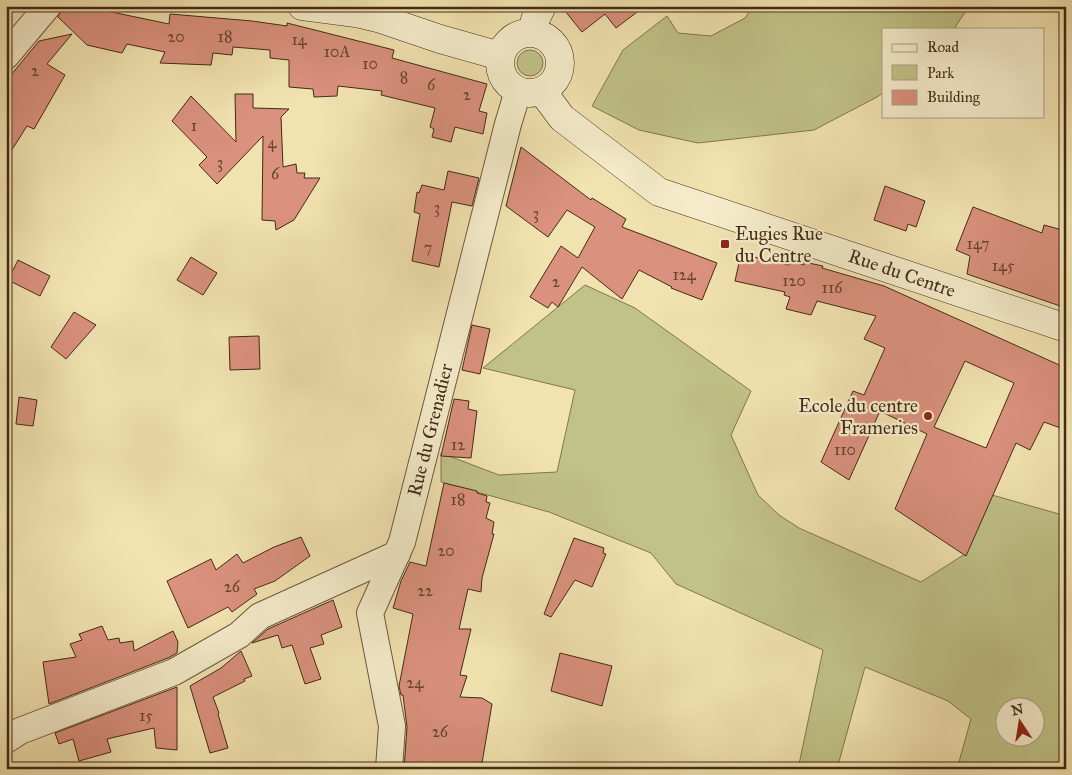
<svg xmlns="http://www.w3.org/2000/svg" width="1072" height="775" font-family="'IM FELL Great Primer',serif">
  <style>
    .green { fill: #c0c287; stroke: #82764f; fill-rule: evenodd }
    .building { fill: #da917d; stroke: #432a17; fill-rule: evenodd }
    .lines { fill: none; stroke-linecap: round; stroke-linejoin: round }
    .street-casing { stroke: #6e583d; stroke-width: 28 }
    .secondary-casing { stroke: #432a17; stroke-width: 29 }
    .street { stroke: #f6edcc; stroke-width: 26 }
    .secondary { stroke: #f6edcc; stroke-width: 28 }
    .poi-dot { fill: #8f2418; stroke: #f6edcc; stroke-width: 2 }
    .labels { text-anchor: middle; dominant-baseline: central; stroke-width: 4.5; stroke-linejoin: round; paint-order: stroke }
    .number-label { font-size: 16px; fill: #694430 }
    .poi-label { font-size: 19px; fill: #432a17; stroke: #f6edcc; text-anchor: start }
    .street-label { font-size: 19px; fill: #432a17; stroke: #f6edcc }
  </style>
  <rect width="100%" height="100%" fill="#f1e3b0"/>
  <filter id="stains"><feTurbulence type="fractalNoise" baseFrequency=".004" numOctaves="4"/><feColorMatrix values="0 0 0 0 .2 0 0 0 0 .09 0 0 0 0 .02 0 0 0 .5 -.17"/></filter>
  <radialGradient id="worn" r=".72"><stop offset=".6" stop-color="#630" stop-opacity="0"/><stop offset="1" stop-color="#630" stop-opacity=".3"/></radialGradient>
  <g class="green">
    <path d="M753,6H969L954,29H883V93L877,97L814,130L698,143L639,130L592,106L623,50L667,16L678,33L711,36L745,18Z"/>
    <circle cx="530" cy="63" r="13"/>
    <path d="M585,285L635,308L751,391L731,435L758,495L779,515L799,528L921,582L965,554L992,495L1066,516V769H957L971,719L948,701L865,667L837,769H798L823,650L676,584L651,553L549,512L441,482V453L499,475L557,472L575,390L483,368ZM1004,708H1034V738H1004Z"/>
  </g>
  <g class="building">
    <path d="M63,6H83L169,24L170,14L252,21L287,26V23L394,50L392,58L487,84L479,111L487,113L483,134L455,127L451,142L432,137L434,129L430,127L435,108L381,95L382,91L338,86L337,96L314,97L313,89L289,87V60L270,58V50L233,47L232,55L213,53L211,65L185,64L160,63L165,52L127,44L122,53L87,45L58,17Z"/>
    <path d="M561,6H645L616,28L605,14L582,32Z"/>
    <path d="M72,34L47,64L65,75L34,129L27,126L6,159V81L39,41Z"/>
    <path d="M235,94H253V108L289,109L281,117L283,167L296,164L297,173H305L304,178H320L294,220L276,230L275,221L262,220L263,136L217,184L199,165L207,157L172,121L191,96L236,142Z"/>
    <path d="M521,147L591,200L592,198L626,219L622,227L717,263L702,300L671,288L672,287L639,270L622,299L582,267L558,307L552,302L548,308L530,297L561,246L578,258L595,227L567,210L548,237L506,206Z"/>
    <path d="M448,171L479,178L472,206L452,202L439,267L412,261L420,214L414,212L417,192L419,193L422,185L444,190Z"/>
    <path d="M885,186L925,201L916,227L908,224L906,231L874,220Z"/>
    <path d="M973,207L1042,233L1044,225L1066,231V308L967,274L970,256L956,250Z"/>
    <path d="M741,254L789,265V261L804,265V262L823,266L822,268L884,286L1066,368V430L1044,422L1030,450L1016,443L966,556L895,509L927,434L880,411L849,480L821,462L853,391L864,395L885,348L864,339L876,316L817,301L811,315L786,309L790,297L784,295L785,292L735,281ZM965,361L1014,383L986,448L934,427Z"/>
    <path d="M191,257L217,273L203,295L177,280Z"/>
    <path d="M18,260L50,276L40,296L8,280Z"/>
    <path d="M74,312L96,325L66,359L51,347Z"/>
    <path d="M472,325L490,329L480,374L462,370Z"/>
    <path d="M259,336L260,369L230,370L229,337Z"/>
    <path d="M19,397L37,400L33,426L16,424Z"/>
    <path d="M454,399L469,401L468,409L477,411L471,458L441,456Z"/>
    <path d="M444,483L477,491V493L487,496L486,502L490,503L486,518L494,522L492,534H494L482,578L481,592L468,589L459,629H471L460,675L467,676L460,697L482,698L492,704L482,763L471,764L470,769H404L407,727L403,695H401L399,686L413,614L393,608L401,581L410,562L426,566Z"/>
    <path d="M301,537L310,556L275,581L254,589L257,594L232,612L228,607L188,628L167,581L211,559L216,570L237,554L243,563L274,547Z"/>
    <path d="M574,538L604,548L603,553L606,554L592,587L575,580L551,617L544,614Z"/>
    <path d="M333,600L342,627L321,635L324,644L310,648L321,679L305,684L292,645L282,648L278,635L252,643L268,629Z"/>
    <path d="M102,626L108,640L119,638L120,643L133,641L134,651L173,631L178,642L177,653L168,658L49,704L43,662L76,657L70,644L82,640L79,634Z"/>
    <path d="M241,651L252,676L244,679L245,681L213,697L219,713L218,714L228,748L210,753L190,686L221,668Z"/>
    <path d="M560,653L612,666L602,706L551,691Z"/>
    <path d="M177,687V750L156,748L154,728L107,739L111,752L79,761L73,739L59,744L55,733Z"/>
  </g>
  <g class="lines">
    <g class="street-casing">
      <g id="street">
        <path d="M6,56L48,6"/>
        <path d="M6,740L20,731L174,672L239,635L260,616L397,554"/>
        <path d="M389,769L392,726L370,613L402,542L508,124L518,91"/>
      </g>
    </g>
    <g class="secondary-casing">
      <g id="secondary">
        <path d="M302,6L356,13L381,19L440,39L500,56"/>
        <path d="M533,32L535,20L542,6"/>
        <circle cx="530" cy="63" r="30"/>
        <path d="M542,91L562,118L659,192L1066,328"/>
      </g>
    </g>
    <use href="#street" class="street"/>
    <use href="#secondary" class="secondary"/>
  </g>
  <g class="poi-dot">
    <rect x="720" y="239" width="10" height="10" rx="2.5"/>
    <circle cx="928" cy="416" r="5"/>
  </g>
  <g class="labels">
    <g class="number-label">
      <text x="176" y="36">20</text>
      <text x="225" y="36">18</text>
      <text x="299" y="39">14</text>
      <text x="337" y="51">10A</text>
      <text x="370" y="63">10</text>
      <text x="35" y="70">2</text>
      <text x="404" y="77">8</text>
      <text x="431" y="84">6</text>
      <text x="467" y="94">2</text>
      <text x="194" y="125">1</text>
      <text x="272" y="142">4</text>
      <text x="220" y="162">3</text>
      <text x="275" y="173">6</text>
      <text x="437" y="207">3</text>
      <text x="536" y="213">3</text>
      <text x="978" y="243">147</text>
      <text x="428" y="247">7</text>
      <text x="1003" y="265">145</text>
      <text x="684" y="274">124</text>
      <text x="794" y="280">120</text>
      <text x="556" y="281">2</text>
      <text x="832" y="287">116</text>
      <text x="458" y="444">12</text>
      <text x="845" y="449">110</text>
      <text x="458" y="499">18</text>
      <text x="446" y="550">20</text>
      <text x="232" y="586">26</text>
      <text x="425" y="590">22</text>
      <text x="415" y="682">24</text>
      <text x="146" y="715">15</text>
      <text x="440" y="731">26</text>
    </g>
    <g class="poi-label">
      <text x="735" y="233">Eugies Rue<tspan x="735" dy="22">du Centre</tspan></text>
      <text x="918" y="405" text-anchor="end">Ecole du centre<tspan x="918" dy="22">Frameries</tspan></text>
    </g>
    <g class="street-label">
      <text transform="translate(902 273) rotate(19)">Rue du Centre</text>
      <text transform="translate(430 430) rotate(-76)">Rue du Grenadier</text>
    </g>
  </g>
  <rect width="1072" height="775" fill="none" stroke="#f1e3b0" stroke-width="25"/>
  <rect x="8" y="8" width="1057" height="760" fill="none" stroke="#432a17" stroke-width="2.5"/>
  <rect x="12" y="12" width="1047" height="750" fill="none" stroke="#432a17"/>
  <rect x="882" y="28" width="162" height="90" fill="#f6edcc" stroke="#ae9f84"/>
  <rect x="892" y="44" width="25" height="8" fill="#f6edcc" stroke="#ae9f84"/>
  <text x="927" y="52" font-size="15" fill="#432a17">Road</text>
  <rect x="892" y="65" width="25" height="15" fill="#c0c287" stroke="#ae9f84"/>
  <text x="927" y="78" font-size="15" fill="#432a17">Park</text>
  <rect x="892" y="90" width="25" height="15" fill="#da917d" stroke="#ae9f84"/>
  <text x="927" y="102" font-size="15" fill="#432a17">Building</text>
  <g transform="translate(1020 722) rotate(348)"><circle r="24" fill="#f6edcc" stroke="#ae9f84"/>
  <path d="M0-4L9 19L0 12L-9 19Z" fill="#8f2418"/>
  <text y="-8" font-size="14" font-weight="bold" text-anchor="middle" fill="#432a17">N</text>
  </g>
  <rect width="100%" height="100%" filter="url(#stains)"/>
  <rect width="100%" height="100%" fill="url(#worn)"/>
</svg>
